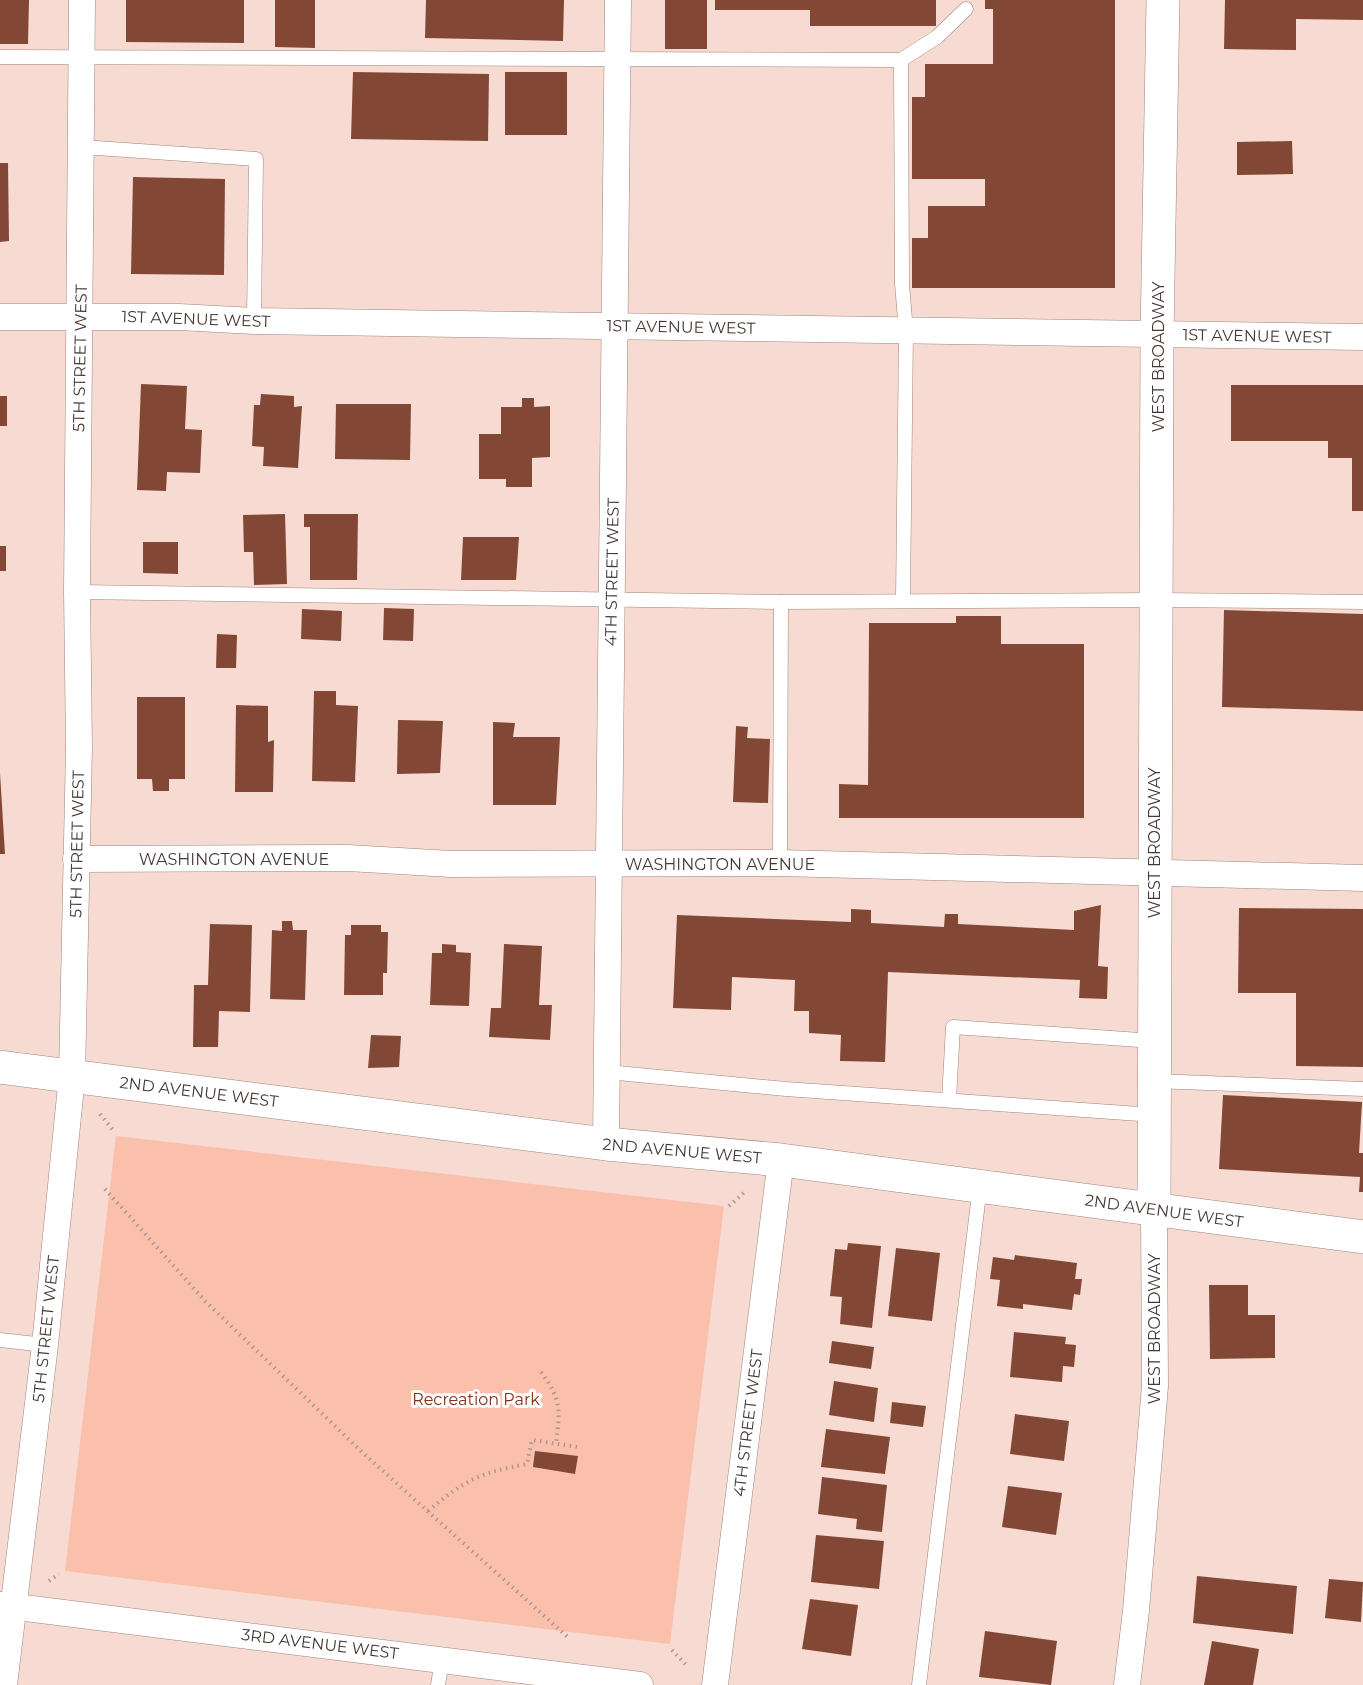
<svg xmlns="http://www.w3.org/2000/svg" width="1363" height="1685" font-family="Montserrat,sans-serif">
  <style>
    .green { fill: #fbc0ac }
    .building { fill: #834835 }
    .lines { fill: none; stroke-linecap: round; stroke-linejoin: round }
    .service-casing { stroke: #9f857c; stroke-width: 15 }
    .minor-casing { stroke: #9f857c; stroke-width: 27 }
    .secondary-casing { stroke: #9f857c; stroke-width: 34 }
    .path { stroke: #ad9790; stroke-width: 4; stroke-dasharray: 1.5 4.5; stroke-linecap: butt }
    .service { stroke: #fff; stroke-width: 14 }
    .minor { stroke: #fff; stroke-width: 26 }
    .secondary { stroke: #fff; stroke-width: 33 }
    .labels { text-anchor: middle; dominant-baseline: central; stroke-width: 6; stroke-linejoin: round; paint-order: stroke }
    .street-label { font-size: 16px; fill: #443935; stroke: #fff }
    .park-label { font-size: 16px; fill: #813216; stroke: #fff }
  </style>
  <rect width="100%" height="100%" fill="#f7dad1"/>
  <path class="green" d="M116,1136L724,1206L670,1644L65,1571Z"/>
  <g class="building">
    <path d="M0,0H29L28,44H0Z"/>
    <path d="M126,0H244V43L126,42Z"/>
    <path d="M275,0H315V48L275,47Z"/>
    <path d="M426,0H564L563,41L425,38Z"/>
    <rect x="665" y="0" width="42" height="49"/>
    <path d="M715,0H936V26H810V10H715Z"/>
    <path d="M985,0H1115V288H912V238H928V206H985V179H912V97H925V64H993V9H985Z"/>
    <path d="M1225,0H1363V20L1296,19V50L1224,49Z"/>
    <path d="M353,72L489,74L488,141L351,139Z"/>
    <rect x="505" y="72" width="62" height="63"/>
    <path d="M1292,141L1293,174L1237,175V142Z"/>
    <path d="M0,163H8L9,241L0,242Z"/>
    <path d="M133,177L225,179L224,275L131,274Z"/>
    <path d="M141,384L187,386L185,429L202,430L200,473L167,472L166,491L137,490Z"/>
    <path d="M1231,385H1363V511H1352V458H1328V441H1231Z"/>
    <path d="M261,394L294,396V407L302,406L298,468L263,466L264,447L252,446L254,405H260Z"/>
    <rect x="0" y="396" width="7" height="30"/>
    <path d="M522,398H534V407L550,406V457L532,458V487H506V479H479V434H501V407H522Z"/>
    <path d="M336,404H411L410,460L335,459Z"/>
    <path d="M285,514L287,584L254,585L253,552H244L243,515Z"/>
    <path d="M304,514H358L357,580H310V527H304Z"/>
    <path d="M463,537H519L516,580H461Z"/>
    <path d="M143,542H178V574L143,573Z"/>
    <rect x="0" y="546" width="6" height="25"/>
    <path d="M384,608L414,609L413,641L383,640Z"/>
    <path d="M302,609L342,611L341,641L301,639Z"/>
    <path d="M1224,610L1363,614V711L1222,707Z"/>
    <path d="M956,616H1001V644H1084V818H839V784L868,785L869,623H956Z"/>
    <path d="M217,634L237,635L236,668H216Z"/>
    <path d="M314,691H336V705L358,706L355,782L312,781Z"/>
    <path d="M137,697H185V779H169V791H153L152,779H137Z"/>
    <path d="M236,705L268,706V742L274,740L273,792H235Z"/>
    <path d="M398,720L443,721L440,773L397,774Z"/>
    <path d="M493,722L515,723L513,737H560L556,805H493Z"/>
    <path d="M736,726L748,727L747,738L770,739L768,803L733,802Z"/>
    <path d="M0,773L5,854H0Z"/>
    <path d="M1101,905L1098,966L1108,967L1107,999L1079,998L1080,980L888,972L885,1062L840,1061L841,1035L809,1033V1011H794L795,980L732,977L731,1010L673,1008L677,915L851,922V909L871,910V923L944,927L945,914H958V924L1074,930V911Z"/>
    <path d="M1239,908L1363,909V1067L1296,1066V993H1238Z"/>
    <path d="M282,921H292L293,930H307L305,1000L270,999L272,930L282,931Z"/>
    <path d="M210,924L252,925L250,1012L219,1011L218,1047H193L194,985H208Z"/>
    <path d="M351,925H381V932H388L387,973H383V995H344L345,935H351Z"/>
    <path d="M442,944L456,945V952L471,953L469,1006L430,1005L432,953H442Z"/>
    <path d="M504,944L542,946L539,1005H552L550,1040L489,1037L491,1008H501Z"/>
    <path d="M371,1035L401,1036L399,1067L368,1068Z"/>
    <path d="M1223,1095L1362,1102L1359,1153H1363V1192H1359L1360,1177L1219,1169Z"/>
    <path d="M848,1243L881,1246L872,1328L840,1324L842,1297L830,1296L835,1249L847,1250Z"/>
    <path d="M896,1248L940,1253L932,1321L888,1316Z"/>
    <path d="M1015,1255L1077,1263L1075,1279H1082L1080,1295L1074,1294L1072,1310L1023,1304V1309L997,1306L1000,1280L990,1279L993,1257L1014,1260Z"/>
    <path d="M1209,1285H1248V1315H1275V1358L1210,1359Z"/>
    <path d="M1014,1332L1066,1337L1065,1344L1076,1345L1074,1367L1063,1366L1062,1382L1010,1377Z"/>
    <path d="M832,1341L874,1347L871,1369L829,1363Z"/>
    <path d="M834,1381L878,1388L874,1422L829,1415Z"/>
    <path d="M892,1402L926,1406L923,1427L890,1423Z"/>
    <path d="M1015,1414L1069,1421L1064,1461L1010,1454Z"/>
    <path d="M826,1429L890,1437L885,1474L821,1467Z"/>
    <path d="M535,1451L578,1456L575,1474L533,1467Z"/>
    <path d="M822,1477L887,1485L882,1532L856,1529L857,1519L818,1514Z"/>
    <path d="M1008,1486L1062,1493L1056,1535L1002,1527Z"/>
    <path d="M816,1535L884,1541L879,1589L811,1582Z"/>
    <path d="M1197,1576L1297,1586L1293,1634L1193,1623Z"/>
    <path d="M1329,1579L1363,1582L1361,1622L1325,1618Z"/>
    <path d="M810,1599L858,1605L851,1656L802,1649Z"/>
    <path d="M985,1631L1057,1641L1051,1685L979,1677Z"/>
    <path d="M1212,1641L1259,1649L1253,1685H1204Z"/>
  </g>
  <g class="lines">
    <g class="service-casing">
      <g id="service">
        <path d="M0,57L901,60L937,37L966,9"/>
        <path d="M901,60L902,284L906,331L903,600"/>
        <path d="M82,147L256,159L254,321"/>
        <path d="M77,592L781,602L1157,600L1363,602"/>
        <path d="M780,863L781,602"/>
        <path d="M607,1072L786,1089L1154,1115"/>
        <path d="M1154,1081L1363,1089"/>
        <path d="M949,1100L953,1027L1154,1041"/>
        <path d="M0,1340L45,1345"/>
        <path d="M438,1685L442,1659"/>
        <path d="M919,1685L980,1186"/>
      </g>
    </g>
    <g class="minor-casing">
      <g id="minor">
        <path d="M0,317H179L254,321L1363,337"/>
        <path d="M76,859L348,858L451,864L780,863L1363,878"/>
        <path d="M606,1144L618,0"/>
        <path d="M0,1605L640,1685"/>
        <path d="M4,1685L45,1345L72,1076L79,748L77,592L82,0"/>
        <path d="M715,1685L781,1160"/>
        <path d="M1127,1685L1136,1611L1155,1386L1154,1209"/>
      </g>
    </g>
    <g class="secondary-casing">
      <g id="secondary">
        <path d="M0,1067L606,1144L781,1160L1363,1237"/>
        <path d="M1154,1209L1157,335L1163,0"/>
      </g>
    </g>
    <g class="path">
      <path d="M100,1114L113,1130"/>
      <path d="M105,1189L205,1301L364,1454L570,1639"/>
      <path d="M729,1206L746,1191"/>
      <path d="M541,1372C562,1401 560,1409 556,1444"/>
      <path d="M428,1511C465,1480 479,1473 527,1464L532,1440L578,1447"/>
      <path d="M49,1581L59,1574"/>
      <path d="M672,1650L688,1667"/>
    </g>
    <use href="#service" class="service"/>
    <use href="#minor" class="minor"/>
    <use href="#secondary" class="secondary"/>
  </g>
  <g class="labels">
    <g class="street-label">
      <text transform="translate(196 319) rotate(2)">1ST AVENUE WEST</text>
      <text transform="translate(681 327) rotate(1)">1ST AVENUE WEST</text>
      <text transform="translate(1257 336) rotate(1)">1ST AVENUE WEST</text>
      <text transform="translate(1158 357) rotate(-90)">WEST BROADWAY</text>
      <text transform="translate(80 358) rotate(-89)">5TH STREET WEST</text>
      <text transform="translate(612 572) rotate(-89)">4TH STREET WEST</text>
      <text transform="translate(1154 843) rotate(-90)">WEST BROADWAY</text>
      <text transform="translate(77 844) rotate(-89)">5TH STREET WEST</text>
      <text x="234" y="859">WASHINGTON AVENUE</text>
      <text x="720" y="864">WASHINGTON AVENUE</text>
      <text transform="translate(199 1092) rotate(7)">2ND AVENUE WEST</text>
      <text transform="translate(682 1151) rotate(5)">2ND AVENUE WEST</text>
      <text transform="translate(1164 1211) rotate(8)">2ND AVENUE WEST</text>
      <text transform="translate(46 1329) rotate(-84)">5TH STREET WEST</text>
      <text transform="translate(1154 1329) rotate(-90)">WEST BROADWAY</text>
      <text transform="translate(748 1423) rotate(-83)">4TH STREET WEST</text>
      <text transform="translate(320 1644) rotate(7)">3RD AVENUE WEST</text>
    </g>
    <g class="park-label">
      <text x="476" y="1399">Recreation Park</text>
    </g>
  </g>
</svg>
